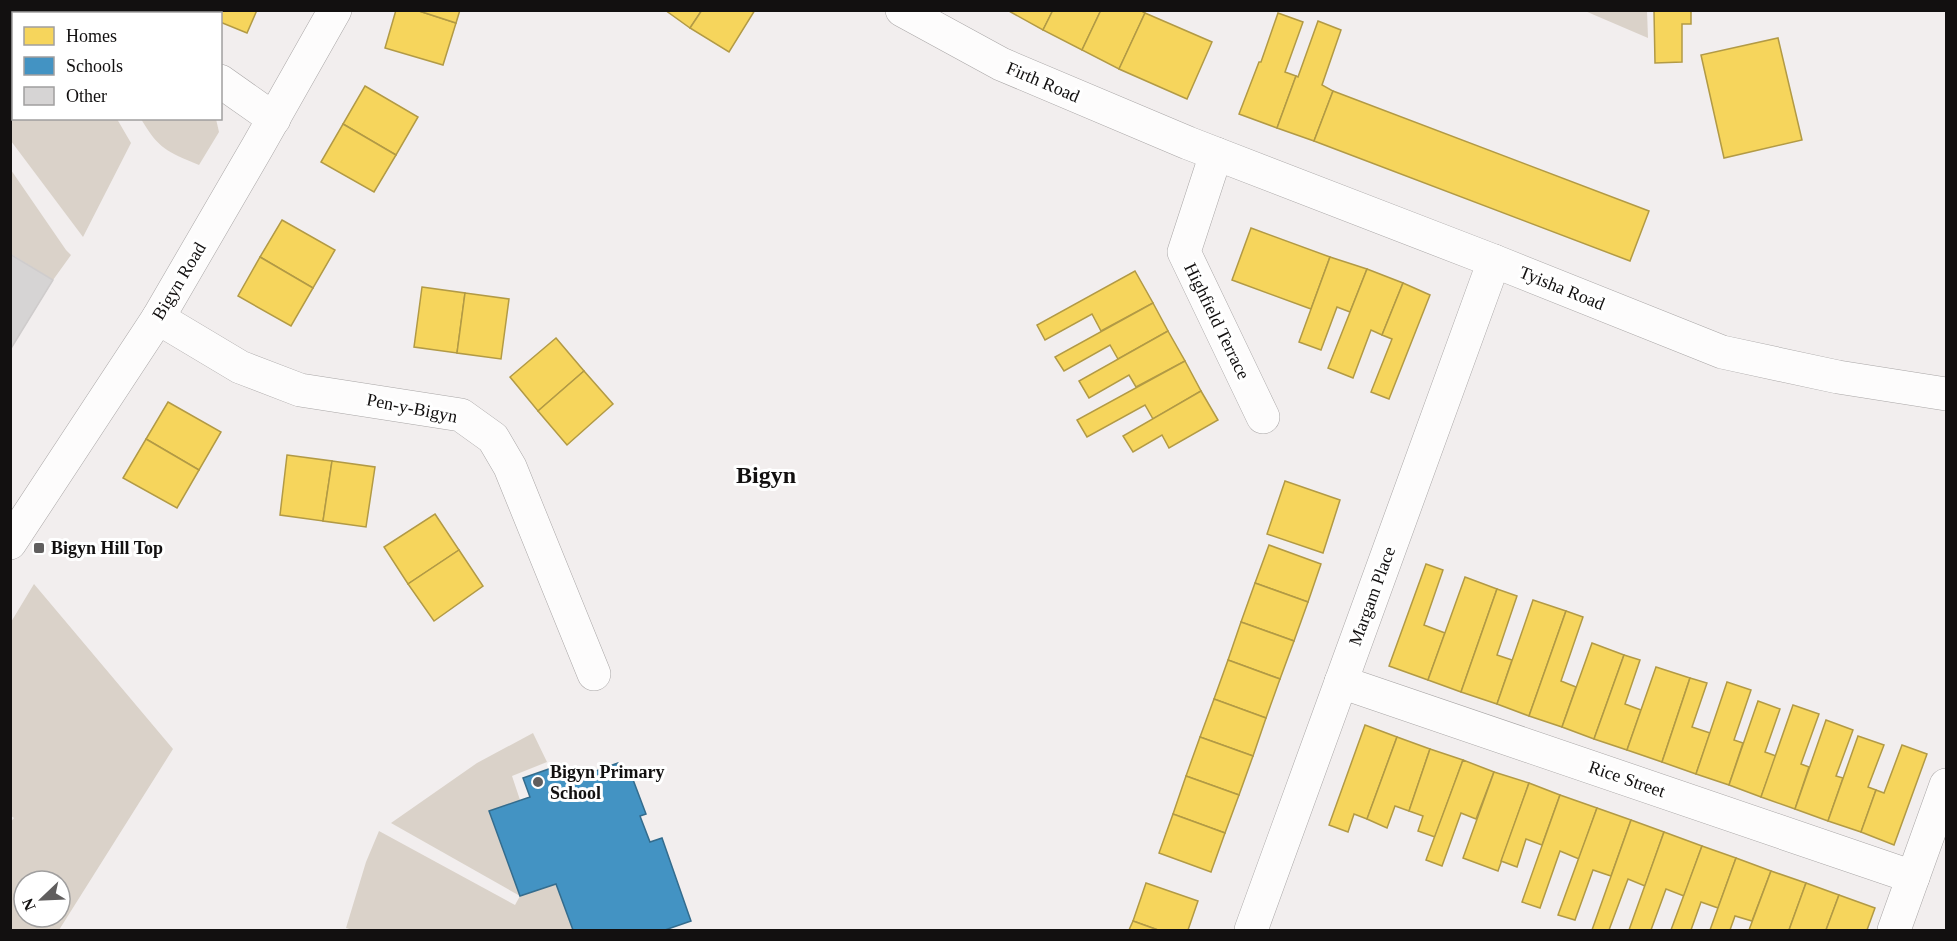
<svg xmlns="http://www.w3.org/2000/svg" width="1957" height="941" font-family="Georgia,serif">
  <style>
    .green { fill: #dad2c9; fill-rule: evenodd }
    .homes { fill: #f6d55c; stroke: #b29a45; stroke-width: 1.5 }
    .schools { fill: #4393c3; stroke: #346c8d; stroke-width: 1.5 }
    .building { fill: #d6d4d4; stroke: #cfcccc; stroke-width: 1.5 }
    .lines { fill: none; stroke-linecap: round; stroke-linejoin: round }
    .street-casing { stroke: #a9a6a6; stroke-width: 34 }
    .street { stroke: #fdfcfc; stroke-width: 33 }
    .poi-dot { fill: #605e5e; stroke: #fff; stroke-width: 2 }
    .labels { text-anchor: middle; dominant-baseline: central; stroke-width: 6; stroke-linejoin: round; paint-order: stroke }
    .street-label { font-size: 18px; fill: #121010; stroke: #fff }
    .poi-label { font-size: 18px; font-weight: bold; fill: #121010; stroke: #fff; text-anchor: start }
    .district-label { font-size: 24px; font-weight: bold; fill: #121010; stroke: #fff }
  </style>
  <rect width="100%" height="100%" fill="#f2eeee"/>
  <g class="green">
    <path d="M11,10L48,11L52,13L14,14V118L117,119L131,143L83,237L11,141Z"/>
    <path d="M1585,11H1647L1648,38Z"/>
    <path d="M141,119H216L219,132L199,165C166,151 159,149 141,119Z"/>
    <path d="M11,170L66,250L71,255L53,280L11,254Z"/>
    <path d="M34,584L173,749L59,930H11L10,823L14,818L10,815L11,622ZM24,881H60V917H24Z"/>
    <path d="M533,733L547,762L512,776L520,800L489,812L520,896L556,884L573,930H353L346,928L366,862L379,831L515,905L520,896L391,823L477,763Z"/>
  </g>
  <g class="homes">
    <path d="M196,10H257L247,33L220,22V14H202Z"/>
    <path d="M396,10H416L456,23L443,65L385,48Z"/>
    <path d="M416,10H460L456,23Z"/>
    <path d="M665,10H702L690,28Z"/>
    <path d="M702,10H755L729,52L690,28Z"/>
    <path d="M1007,10H1053L1043,30Z"/>
    <path d="M1053,10H1101L1082,50L1043,30Z"/>
    <path d="M1101,10H1140L1145,13L1119,69L1082,50Z"/>
    <path d="M1654,10H1691V24H1682V62L1655,63Z"/>
    <path d="M1145,13L1212,42L1187,99L1119,69Z"/>
    <path d="M1278,13L1303,22L1285,72L1296,76L1277,128L1239,114L1259,62H1261Z"/>
    <path d="M1318,21L1341,30L1322,85L1333,91L1314,141L1277,128L1296,76L1298,77Z"/>
    <path d="M1778,38L1802,140L1724,158L1701,55Z"/>
    <path d="M365,86L418,117L396,155L343,124Z"/>
    <path d="M1333,91L1649,211L1630,261L1314,141Z"/>
    <path d="M343,124L396,155L374,192L321,162Z"/>
    <path d="M282,220L335,250L313,288L260,257Z"/>
    <path d="M1251,228L1330,257L1311,309L1232,280Z"/>
    <path d="M260,257L313,288L291,326L238,296Z"/>
    <path d="M1330,257L1367,269L1350,312L1337,307L1321,350L1299,342Z"/>
    <path d="M1367,269L1403,283L1382,335L1371,330L1353,378L1328,368Z"/>
    <path d="M1135,271L1153,303L1101,331L1092,314L1045,340L1037,325Z"/>
    <path d="M1403,283L1430,295L1389,399L1371,392L1392,339L1382,335Z"/>
    <path d="M422,287L465,293L457,353L414,347Z"/>
    <path d="M465,293L509,299L501,359L457,353Z"/>
    <path d="M1153,303L1168,331L1118,359L1110,345L1064,371L1055,357Z"/>
    <path d="M1168,331L1185,361L1136,387L1129,375L1089,398L1079,381Z"/>
    <path d="M556,338L584,371L538,411L510,377Z"/>
    <path d="M1185,361L1201,391L1153,419L1145,405L1087,437L1077,420Z"/>
    <path d="M584,371L613,404L567,445L538,411Z"/>
    <path d="M1201,391L1218,420L1169,448L1162,435L1133,452L1123,436Z"/>
    <path d="M168,402L221,432L199,470L146,439Z"/>
    <path d="M146,439L199,470L177,508L123,478Z"/>
    <path d="M287,455L332,461L323,521L280,515Z"/>
    <path d="M332,461L375,467L366,527L323,521Z"/>
    <path d="M1285,481L1340,500L1323,553L1267,534Z"/>
    <path d="M435,514L459,550L408,584L384,547Z"/>
    <path d="M1269,545L1321,564L1308,602L1255,583Z"/>
    <path d="M459,550L483,586L434,621L408,584Z"/>
    <path d="M1426,564L1443,570L1424,625L1445,633L1428,680L1389,666Z"/>
    <path d="M1465,577L1497,589L1461,692L1428,680Z"/>
    <path d="M1255,583L1308,602L1294,641L1241,622Z"/>
    <path d="M1497,589L1517,596L1497,655L1512,660L1497,704L1461,692Z"/>
    <path d="M1533,600L1566,611L1529,716L1497,704Z"/>
    <path d="M1566,611L1583,617L1561,681L1576,687L1562,727L1529,716Z"/>
    <path d="M1241,622L1294,641L1280,679L1228,660Z"/>
    <path d="M1592,643L1624,655L1594,739L1562,727Z"/>
    <path d="M1624,655L1640,660L1625,704L1641,710L1627,750L1594,739Z"/>
    <path d="M1228,660L1280,679L1266,718L1214,699Z"/>
    <path d="M1656,667L1690,678L1662,762L1627,750Z"/>
    <path d="M1690,678L1707,683L1692,727L1710,733L1696,774L1662,762Z"/>
    <path d="M1727,682L1751,690L1734,740L1743,743L1729,785L1696,774Z"/>
    <path d="M1214,699L1266,718L1253,756L1200,737Z"/>
    <path d="M1758,701L1780,709L1765,752L1776,756L1761,797L1729,785Z"/>
    <path d="M1793,705L1819,714L1801,764L1809,767L1795,809L1761,797Z"/>
    <path d="M1826,720L1853,730L1836,776L1843,778L1828,821L1795,809Z"/>
    <path d="M1365,725L1397,737L1367,819L1354,814L1348,832L1329,825Z"/>
    <path d="M1858,736L1884,745L1868,787L1876,790L1861,832L1828,821Z"/>
    <path d="M1200,737L1253,756L1239,795L1186,776Z"/>
    <path d="M1397,737L1430,749L1409,811L1395,806L1387,828L1367,819Z"/>
    <path d="M1902,745L1927,754L1894,845L1861,832L1876,790L1884,793Z"/>
    <path d="M1430,749L1463,760L1435,837L1418,831L1423,816L1409,811Z"/>
    <path d="M1463,760L1494,772L1476,819L1461,813L1442,866L1426,860Z"/>
    <path d="M1494,772L1529,783L1498,871L1463,858Z"/>
    <path d="M1186,776L1239,795L1225,833L1173,814Z"/>
    <path d="M1529,783L1560,795L1542,845L1526,839L1517,867L1501,861Z"/>
    <path d="M1560,795L1597,808L1579,859L1560,851L1540,908L1522,902Z"/>
    <path d="M1597,808L1631,820L1611,876L1593,870L1575,920L1558,915Z"/>
    <path d="M1173,814L1225,833L1211,872L1159,853Z"/>
    <path d="M1631,820L1664,832L1645,886L1628,879L1609,930H1592Z"/>
    <path d="M1664,832L1702,846L1684,896L1666,889L1651,930H1629Z"/>
    <path d="M1702,846L1736,858L1718,908L1701,902L1691,930H1671Z"/>
    <path d="M1736,858L1771,871L1752,921L1735,916L1730,930H1710Z"/>
    <path d="M1771,871L1806,883L1789,930H1749Z"/>
    <path d="M1146,883L1198,901L1188,930H1158L1133,921Z"/>
    <path d="M1806,883L1839,895L1826,930H1789Z"/>
    <path d="M1839,895L1875,908L1867,930H1826Z"/>
    <path d="M1133,921L1158,930H1129Z"/>
  </g>
  <path class="schools" d="M618,763L624,779L632,777L646,814L640,816L650,842L662,838L691,921L665,930H573L556,884L520,896L489,811L530,797L523,778L563,764L568,781Z"/>
  <path class="building" d="M10,254L53,280L10,350Z"/>
  <g class="lines">
    <g class="street-casing">
      <g id="street">
        <path d="M119,10L122,14"/>
        <path d="M902,10L1001,64L1188,143L1494,261L1722,352L1838,377L1946,394"/>
        <path d="M220,81L274,119"/>
        <path d="M1216,154L1184,252L1263,417"/>
        <path d="M158,318L240,367L300,390L461,415L493,438L510,467L594,674"/>
        <path d="M10,543L158,318L258,146L335,10"/>
        <path d="M1341,682L1913,877"/>
        <path d="M1251,930L1494,261"/>
        <path d="M1894,930L1946,785"/>
      </g>
    </g>
    <use href="#street" class="street"/>
  </g>
  <g class="poi-dot">
    <rect x="33" y="542" width="12" height="12" rx="3"/>
    <circle cx="538" cy="782" r="6"/>
  </g>
  <g class="labels">
    <g class="street-label">
      <text transform="translate(1043 82) rotate(23)">Firth Road</text>
      <text transform="translate(179 281) rotate(-59)">Bigyn Road</text>
      <text transform="translate(1562 288) rotate(22)">Tyisha Road</text>
      <text transform="translate(1217 321) rotate(64)">Highfield Terrace</text>
      <text transform="translate(412 408) rotate(11)">Pen-y-Bigyn</text>
      <text transform="translate(1372 596) rotate(-70)">Margam Place</text>
      <text transform="translate(1627 779) rotate(19)">Rice Street</text>
    </g>
    <g class="poi-label">
      <text x="51" y="548">Bigyn Hill Top</text>
      <text x="550" y="772">Bigyn Primary<tspan x="550" dy="21">School</tspan></text>
    </g>
    <g class="district-label">
      <text x="766" y="475">Bigyn</text>
    </g>
  </g>
  <rect width="1957" height="941" fill="none" stroke="#121010" stroke-width="24"/>
  <rect x="12" y="12" width="210" height="108" fill="#ffffff" stroke="#a09f9f" stroke-width="1.5"/>
  <rect x="24" y="27" width="30" height="18" fill="#f6d55c" stroke="#a09f9f" stroke-width="1.5"/>
  <text x="66" y="42" font-size="18" fill="#121010">Homes</text>
  <rect x="24" y="57" width="30" height="18" fill="#4393c3" stroke="#a09f9f" stroke-width="1.5"/>
  <text x="66" y="72" font-size="18" fill="#121010">Schools</text>
  <rect x="24" y="87" width="30" height="18" fill="#d6d4d4" stroke="#a09f9f" stroke-width="1.5"/>
  <text x="66" y="102" font-size="18" fill="#121010">Other</text>
  <g transform="translate(42 899) rotate(247)"><circle r="28" fill="#ffffff" stroke="#a09f9f" stroke-width="1.5"/>
  <path d="M0-4.5L10 22L0 15L-10 22Z" fill="#605e5e"/>
  <text y="-9" font-size="16" font-weight="bold" text-anchor="middle" fill="#121010">N</text>
  </g>
</svg>
